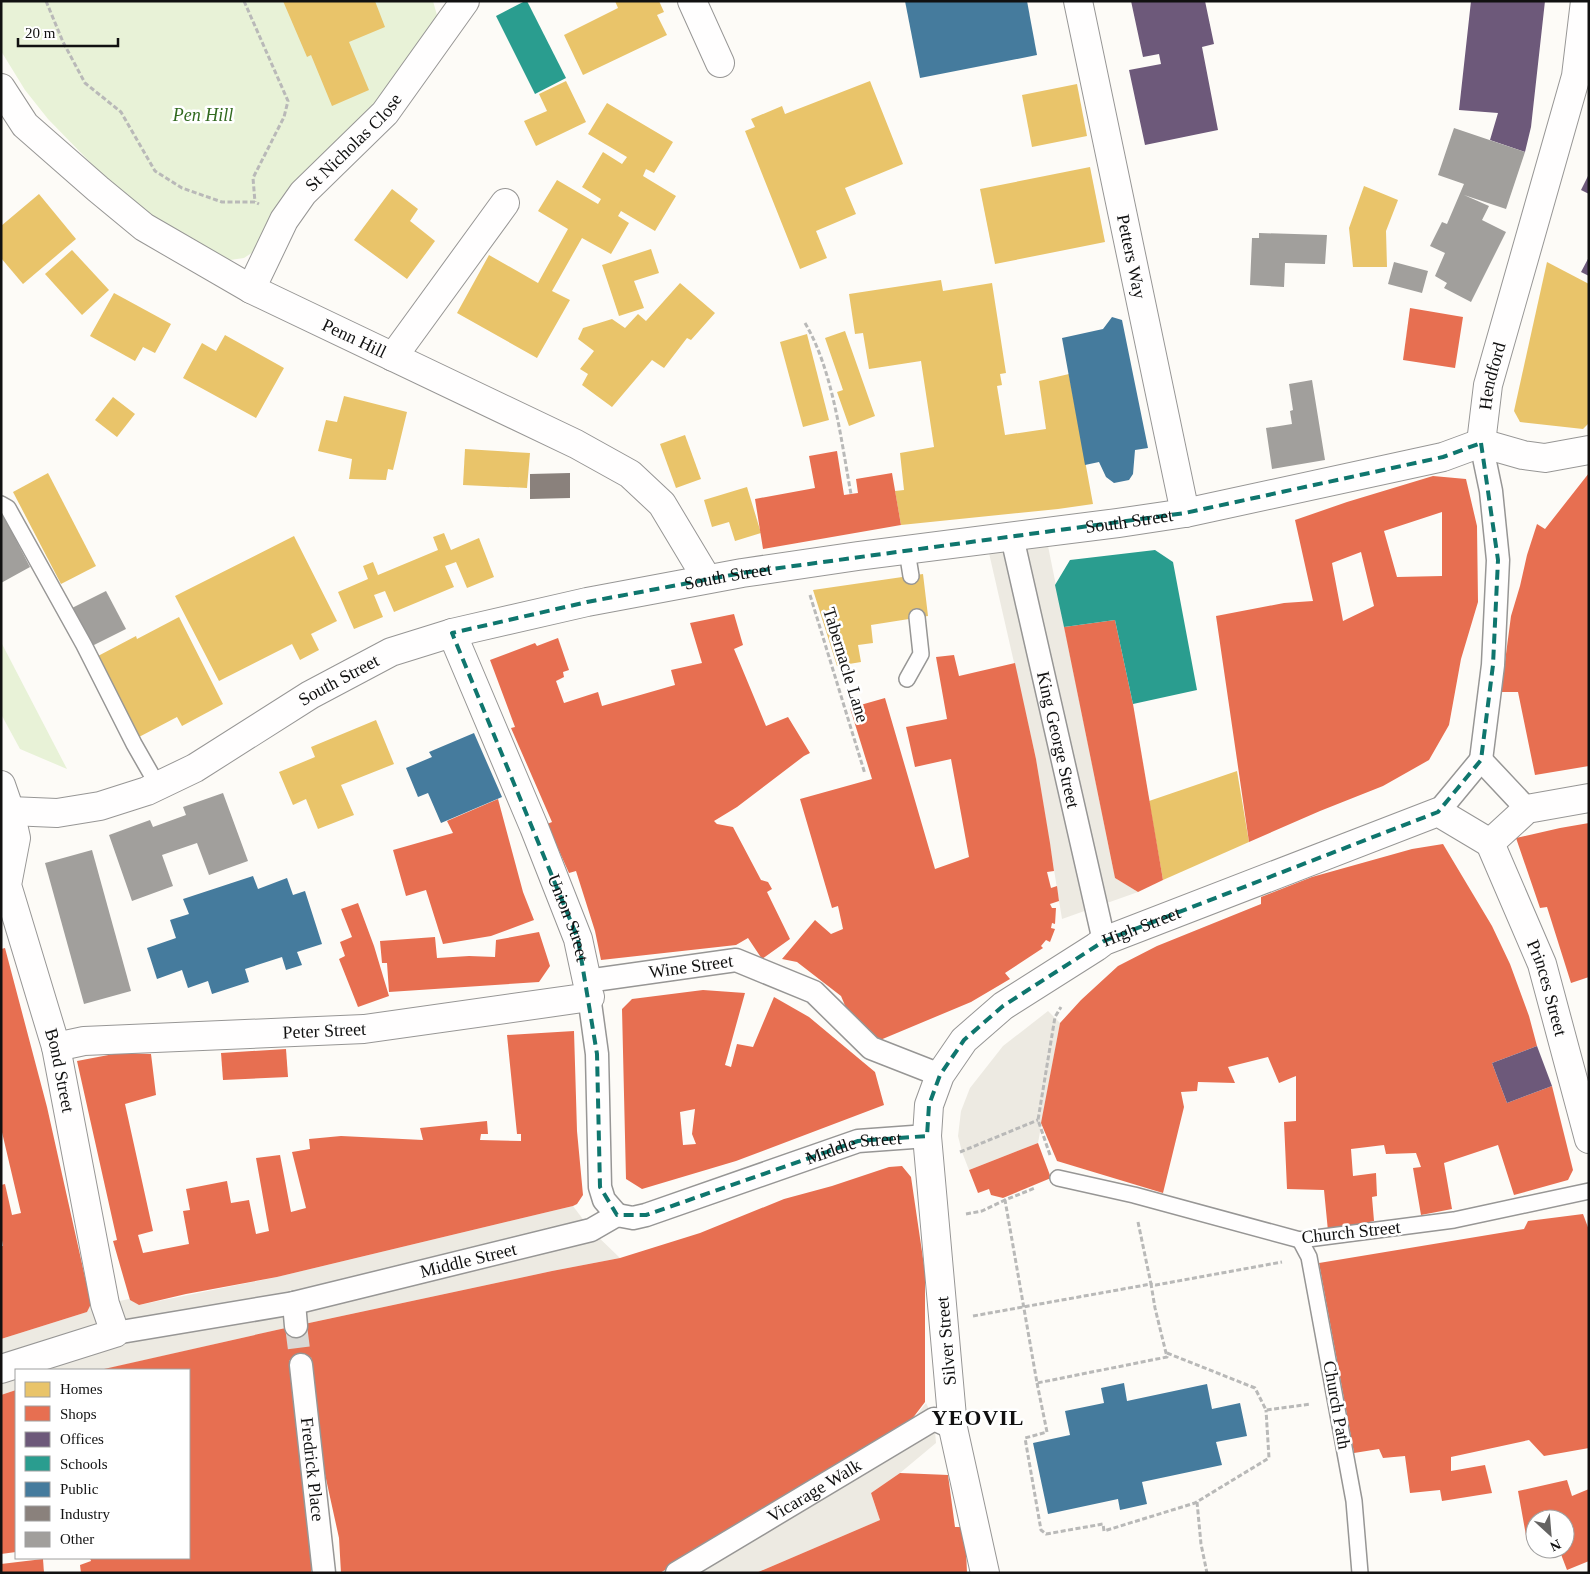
<svg xmlns="http://www.w3.org/2000/svg" width="1590" height="1574" font-family="'Times New Roman',serif">
  <style>
    .green { fill: #e8f2d7 }
    .plaza { fill: #edeae2 }
    .homes { fill: #e9c46a }
    .shops { fill: #e76f51; fill-rule: evenodd }
    .offices { fill: #6d597a }
    .schools { fill: #2a9d8f }
    .public { fill: #457b9d }
    .industry { fill: #8a817c }
    .building { fill: #a19f9c }
    .lines { fill: none; stroke-linecap: round; stroke-linejoin: round }
    .pedestrian-tunnel { stroke: #dad8d4; stroke-width: 22; stroke-dasharray: 22 11; stroke-linecap: butt }
    .service-casing { stroke: #979695; stroke-width: 18 }
    .pedestrian-casing { stroke: #979695; stroke-width: 25 }
    .minor-casing { stroke: #979695; stroke-width: 30 }
    .path { stroke: #b9b9b8; stroke-width: 3; stroke-dasharray: 5 2.5; stroke-linecap: butt }
    .service { stroke: #fffefe; stroke-width: 15 }
    .pedestrian { stroke: #fffefe; stroke-width: 22 }
    .minor { stroke: #fffefe; stroke-width: 28 }
    .marked { fill: none; stroke: #0f766e; stroke-width: 4; stroke-dasharray: 10 6; stroke-linejoin: round }
    .labels { text-anchor: middle; dominant-baseline: central; stroke-width: 5; stroke-linejoin: round; paint-order: stroke }
    .park-label { font-size: 18px; font-style: italic; fill: #326a20; stroke: #fff }
    .street-label { font-size: 18px; fill: #111; stroke: #fff }
    .district-label { font-size: 22px; font-weight: bold; letter-spacing: 1px; fill: #111; stroke: #fff }
  </style>
  <rect width="100%" height="100%" fill="#fdfbf7"/>
  <g class="green">
    <path d="M1,1H433L440,26L353,137L311,166L290,187L261,242L253,252L244,258L223,261L200,250L122,195L48,119L25,90L1,51Z"/>
    <path d="M1,642L67,769L20,749L1,714Z"/>
  </g>
  <g class="plaza">
    <path d="M1048,546L1115,878L1138,892L1062,919L1036,759L989,553Z"/>
    <path d="M1048,1011L1060,1023L1038,1143L969,1170L962,1152L958,1136L961,1111L970,1088L1003,1046Z"/>
    <path d="M573,1206L591,1230L620,1258L552,1271L281,1329L101,1370H16V1390L1,1395V1339L87,1312L91,1304H105L129,1299L139,1305L277,1277Z"/>
    <path d="M926,1403L934,1419L936,1443L900,1473L871,1493L880,1520L756,1573H660L738,1526L896,1440Z"/>
  </g>
  <g class="homes">
    <path d="M283,1H375L385,27L349,42L369,90L332,106L311,55L307,57Z"/>
    <path d="M615,1H659L664,12L657,15L667,35L583,75L564,35L618,8Z"/>
    <path d="M566,81L586,122L536,146L524,121L547,111L539,94Z"/>
    <path d="M870,81L903,164L845,188L856,214L816,231L827,258L800,269L745,131L755,127L751,119L782,106L785,114Z"/>
    <path d="M1077,84L1087,136L1032,147L1022,95Z"/>
    <path d="M607,103L673,142L654,173L646,169L643,176L676,196L655,231L621,211L618,216L629,223L611,254L582,238L552,291L570,300L537,358L457,313L489,255L538,283L568,229L538,211L557,180L598,204L601,199L582,187L603,152L622,164L627,157L588,134Z"/>
    <path d="M1090,167L1105,242L995,264L980,189Z"/>
    <path d="M1364,186L1398,200L1386,231L1387,267H1353L1349,228Z"/>
    <path d="M392,189L418,209L410,221L435,241L407,279L354,240Z"/>
    <path d="M39,194L76,239L23,284L1,258V226Z"/>
    <path d="M651,249L659,273L634,281L644,308L619,316L602,265Z"/>
    <path d="M72,250L109,290L82,315L45,274Z"/>
    <path d="M1547,262L1589,284V423L1583,429L1520,422L1514,411Z"/>
    <path d="M941,280L943,291L992,283L1006,373L1000,374L1002,385L997,386L1005,435L1046,429L1039,381L1069,374L1093,504L1058,509L901,525L895,491L904,490L900,453L934,447L921,361L869,369L863,333L855,334L849,294Z"/>
    <path d="M680,283L715,313L691,340L687,338L664,368L652,360L612,407L582,385L588,374L580,369L594,351L578,339L583,328L612,319L625,328L638,314L646,321Z"/>
    <path d="M114,293L171,324L155,353L143,347L135,361L90,336Z"/>
    <path d="M845,331L875,416L849,426L837,392L843,390L825,338Z"/>
    <path d="M807,334L829,420L803,427L780,342Z"/>
    <path d="M225,335L284,368L256,418L183,378L202,343L216,351Z"/>
    <path d="M344,396L407,412L393,470L388,469L386,480L349,479L352,459L318,451L326,420L337,422Z"/>
    <path d="M113,397L135,414L117,437L95,420Z"/>
    <path d="M685,435L701,479L676,488L660,444Z"/>
    <path d="M465,449L530,453L527,488L463,485Z"/>
    <path d="M48,473L96,566L61,584L13,492Z"/>
    <path d="M747,487L761,533L735,541L729,522L712,527L704,500Z"/>
    <path d="M444,533L451,550L479,538L494,577L467,588L456,562L445,566L454,587L394,612L385,591L374,595L383,617L354,629L338,592L368,579L363,566L373,562L378,575L438,550L433,537Z"/>
    <path d="M294,536L337,621L311,634L319,650L300,660L292,644L219,681L175,596Z"/>
    <path d="M923,574L928,616L871,625L873,643L858,645L861,662L837,666L813,590Z"/>
    <path d="M179,617L223,704L182,726L177,717L139,737L98,656L136,636L137,639Z"/>
    <path d="M376,720L394,764L341,785L354,815L318,829L306,799L293,805L279,772L315,757L311,747Z"/>
    <path d="M1237,771L1249,842L1163,880L1149,801Z"/>
  </g>
  <g class="shops">
    <path d="M1410,308L1463,317L1455,368L1403,360Z"/>
    <path d="M837,451L844,495L858,493L856,479L892,473L901,525L763,549L755,499L815,488L809,456Z"/>
    <path d="M1589,473V766L1535,775L1518,692H1501L1511,616L1520,586L1527,555L1537,524L1545,529Z"/>
    <path d="M1433,476L1466,479L1477,526L1478,602L1461,659L1449,725L1429,760L1383,786L1320,811L1249,842L1216,616L1284,603L1313,601L1295,520L1347,502ZM1442,512V576L1397,577L1384,531ZM1361,552L1374,606L1343,621L1332,563Z"/>
    <path d="M734,614L743,645L734,649L766,726L788,717L810,753L804,756L737,807L714,821L717,824L733,827L761,880L768,882L772,889L767,892L790,939L762,959L748,938L736,945L601,960L595,931L576,871L569,873L547,824L552,822L511,728L515,727L490,660L535,643L537,646L558,638L569,670L563,672L564,677L556,681L564,703L598,692L602,706L675,685L671,670L702,663L690,623Z"/>
    <path d="M1115,620L1133,704L1163,880L1138,892L1115,878L1064,627Z"/>
    <path d="M954,655L959,676L1015,663L1036,759L1050,843L1054,871L1047,872L1051,888L1057,886L1059,901L1050,904L1052,908H1056L1055,924L1052,923L1051,928L1055,929L1050,942L1046,940L1041,946L1043,948L1005,973L1010,979L971,1002L873,1043L852,1022L841,996L797,962L782,959L815,920L831,934L843,929L838,906L832,908L800,799L872,779L850,708L885,698L935,869L969,857L951,759L915,767L906,727L947,719L936,657Z"/>
    <path d="M498,799L523,892L534,920L491,936L443,944L426,890L406,896L393,850L453,833L447,821Z"/>
    <path d="M1589,823V977L1571,983L1547,907L1540,908L1516,838L1560,828Z"/>
    <path d="M1443,844L1492,926L1510,964L1529,1016L1537,1046L1492,1063L1507,1103L1552,1086L1573,1170L1568,1180L1514,1195L1498,1145L1444,1163L1452,1209L1421,1215L1413,1168L1421,1167L1416,1153L1386,1154L1384,1145L1351,1149L1353,1176L1376,1173L1377,1196L1372,1197L1374,1221L1328,1231L1324,1190L1287,1189L1284,1122L1296,1121V1076L1279,1083L1268,1057L1228,1067L1235,1083L1198,1082L1197,1091L1181,1092L1184,1107L1163,1193L1057,1161L1041,1123L1060,1023L1081,1000L1118,966L1157,946L1261,904V897L1312,877L1412,849Z"/>
    <path d="M358,903L374,946L389,996L358,1007L339,959L345,956L340,942L352,937L341,909Z"/>
    <path d="M539,932L550,966L539,982L389,992L387,963H382L380,941L435,937L437,958L469,956L495,957L496,940Z"/>
    <path d="M5,948L47,1107L91,1304L87,1312L1,1339V1246H3L1,1235V1185L5,1184L12,1215L21,1213L1,1128V949Z"/>
    <path d="M703,990L745,993L725,1065L731,1067L737,1044L753,1047L774,997L809,1017L875,1072L884,1105L736,1161L642,1189L626,1179L622,1009L632,999ZM695,1109L692,1134L696,1144L683,1145L680,1112Z"/>
    <path d="M574,1031L577,1131L583,1195L577,1204L573,1206L277,1277L186,1294L139,1305L130,1300L113,1241L117,1240L77,1061L119,1053L151,1054L156,1095L125,1104L153,1231L138,1235L143,1253L189,1244L183,1211L190,1210L186,1189L227,1181L231,1203L249,1200L256,1234L269,1231L256,1158L280,1155L291,1212L306,1208L292,1152L310,1149L309,1139L341,1136L423,1140L420,1128L487,1121L488,1134H481L480,1140L521,1141V1134H517L507,1035Z"/>
    <path d="M286,1049L288,1077L223,1080L221,1053Z"/>
    <path d="M1038,1143L1051,1178L1003,1198L991,1195L989,1189L978,1193L969,1170Z"/>
    <path d="M902,1166L911,1177L925,1272V1402L896,1440L738,1526L660,1573H341L339,1538L301,1365L311,1540V1573H81L80,1565L91,1561L90,1558H189V1370L104,1369L281,1329L552,1271L620,1258L700,1233L784,1199L832,1186L889,1167Z"/>
    <path d="M1583,1214L1589,1230V1448L1544,1456L1529,1440L1451,1457V1471L1485,1465L1492,1493L1442,1501L1440,1490L1410,1493L1405,1456L1383,1458L1379,1449L1354,1453L1319,1263L1524,1229L1528,1221Z"/>
    <path d="M16,1390V1552L1,1554V1395Z"/>
    <path d="M900,1473L948,1475L955,1527H965L967,1573H756L880,1520L871,1493Z"/>
    <path d="M1567,1480L1572,1496L1589,1489V1561L1567,1570L1559,1549H1565V1519H1535V1538L1527,1541L1518,1491Z"/>
    <path d="M43,1559L44,1573H1V1564Z"/>
  </g>
  <g class="offices">
    <path d="M1131,1H1205L1214,44L1202,47L1218,130L1145,145L1129,70L1161,64L1159,54L1143,57Z"/>
    <path d="M1471,1H1545L1531,127L1525,152L1490,140L1498,113L1459,110Z"/>
    <path d="M1589,174V194L1581,190Z"/>
    <path d="M1589,257V276L1581,272Z"/>
    <path d="M1537,1046L1552,1086L1507,1103L1492,1063Z"/>
  </g>
  <g class="schools">
    <path d="M525,1H527L566,78L535,94L496,16Z"/>
    <path d="M1155,550L1173,562L1197,690L1133,704L1115,620L1064,627L1055,585L1070,560Z"/>
  </g>
  <g class="public">
    <path d="M905,1H1027L1037,55L920,78Z"/>
    <path d="M1112,317L1122,320L1148,448L1135,450L1133,474L1129,480L1114,483L1106,477L1099,462L1085,465L1062,338L1103,329Z"/>
    <path d="M474,733L502,797L441,823L428,793L418,797L406,768L432,757L429,752Z"/>
    <path d="M253,876L258,889L287,878L293,895L305,891L322,944L297,952L302,965L286,970L282,957L245,969L249,982L212,994L208,981L188,988L182,970L157,979L147,948L176,938L170,920L189,914L183,899Z"/>
    <path d="M1124,1383L1127,1401L1207,1384L1212,1409L1240,1403L1247,1436L1216,1442L1222,1465L1142,1482L1147,1504L1120,1510L1118,1499L1048,1514L1033,1443L1070,1435L1065,1411L1104,1403L1101,1388Z"/>
  </g>
  <path class="industry" d="M570,473V498L530,499V474Z"/>
  <g class="building">
    <path d="M1454,128L1525,152L1506,209L1464,195L1489,206L1482,220L1506,232L1471,302L1444,288L1447,283L1435,276L1445,253L1430,246L1442,222L1447,224L1464,184L1438,175Z"/>
    <path d="M1259,233L1327,235L1325,264L1285,263L1284,287L1250,285L1252,238H1259Z"/>
    <path d="M1394,262L1428,271L1422,293L1388,284Z"/>
    <path d="M1312,380L1325,460L1272,469L1266,428L1292,424L1290,411L1293,410L1289,384Z"/>
    <path d="M1,511L30,567L1,583Z"/>
    <path d="M106,591L126,629L90,647L70,609Z"/>
    <path d="M223,793L248,861L209,875L197,843L162,855L173,886L132,901L109,835L150,820L153,827L186,815L183,807Z"/>
    <path d="M92,850L131,991L84,1004L45,863Z"/>
  </g>
  <g class="lines">
    <path class="pedestrian-tunnel" d="M296,1326L301,1365"/>
    <g class="service-casing">
      <g id="service">
        <path d="M1,504L8,508L84,645L134,744L158,786"/>
        <path d="M907,551L911,576"/>
        <path d="M907,679L921,654L917,617"/>
        <path d="M1058,1178L1134,1195L1300,1240L1454,1220L1589,1191"/>
        <path d="M1300,1240L1309,1257L1354,1501L1360,1573"/>
      </g>
    </g>
    <g class="pedestrian-casing">
      <g id="pedestrian">
        <path id="s1" d="M1012,537L1104,941"/>
        <path d="M1481,760L1493,665L1498,560L1491,491L1481,443"/>
        <path d="M1481,760L1527,809"/>
        <path d="M1438,812L1481,760"/>
        <path id="s2" d="M617,1215L604,1200L600,1187L597,1054L587,981L736,960L814,992L871,1048L940,1075"/>
        <path d="M294,1303L296,1326"/>
        <path id="s3" d="M115,1333L294,1303L591,1230L617,1215L633,1218L646,1215L858,1141L927,1136"/>
        <path id="s4" d="M301,1365L324,1573"/>
        <path id="s5" d="M677,1573L934,1419L953,1428"/>
      </g>
    </g>
    <g class="minor-casing">
      <g id="minor">
        <path d="M692,1L720,63"/>
        <path id="s6" d="M1078,1L1185,513"/>
        <path id="s7" d="M1,88L25,125L98,189L144,227L251,289L576,444L630,474L662,504L707,579"/>
        <path id="s8" d="M251,289L284,220L303,193L385,113L465,1"/>
        <path d="M393,357L505,203"/>
        <path id="s9" d="M1481,443L1488,385L1576,76L1585,1"/>
        <path d="M1481,443L1523,455L1545,458L1589,450"/>
        <path id="s10" d="M452,633L534,827L578,939L587,981"/>
        <path id="s11" d="M1,785L10,811L16,838L7,885L56,1047L105,1304L115,1333L1,1369"/>
        <path id="s12" d="M1,809L10,811L57,813L100,806L147,791L195,768L310,695L391,652L452,633L587,602L742,573L858,556L1118,523L1185,513L1443,457L1481,443"/>
        <path id="s13" d="M1490,843L1542,964L1589,1139"/>
        <path d="M1490,843L1527,809L1589,798"/>
        <path id="s14" d="M56,1047L84,1041L364,1029L590,997"/>
        <path id="s15" d="M985,1573L953,1428L927,1136L929,1105L940,1075L964,1040L1003,1006L1096,947L1104,941L1438,812L1490,843"/>
      </g>
    </g>
    <g class="path">
      <path d="M46,1L63,42L85,83L121,112L155,171L182,188L222,202H255L259,204"/>
      <path d="M244,1L288,101L284,117L253,178L255,202"/>
      <path d="M805,323C833,370 841,440 851,494"/>
      <path d="M810,595L865,774"/>
      <path d="M960,1152L1038,1120"/>
      <path d="M1050,1155L1038,1120L1055,1017L1061,1007"/>
      <path d="M966,1214L982,1211L1005,1200"/>
      <path d="M1138,1222L1151,1284L1156,1285L1282,1262"/>
      <path d="M973,1316L1023,1307L1151,1284L1155,1308L1167,1357L1037,1383L1005,1200L1035,1188"/>
      <path d="M1167,1353L1255,1388L1266,1410L1311,1404"/>
      <path d="M1037,1383L1047,1432L1025,1438L1041,1530L1046,1534L1103,1524L1104,1531L1195,1503L1269,1458L1266,1410"/>
      <path d="M1197,1502L1201,1544L1207,1573"/>
    </g>
    <use href="#service" class="service"/>
    <use href="#pedestrian" class="pedestrian"/>
    <use href="#minor" class="minor"/>
  </g>
  <path class="marked" d="M1481,443L1498,560L1493,665L1481,760L1438,812L1104,941L1003,1006L964,1040L940,1075L929,1105L927,1136L858,1141L646,1215H617L600,1187L597,1054L578,939L452,633L587,602L742,573L1185,513L1443,457Z"/>
  <g class="labels">
    <g class="park-label">
      <text x="203" y="115">Pen Hill</text>
    </g>
    <g class="street-label">
      <text stroke="none"><textPath href="#s8" startOffset="181">St Nicholas Close</textPath></text>
      <text stroke="none"><textPath href="#s6" startOffset="261">Petters Way</textPath></text>
      <text stroke="none"><textPath href="#s7" startOffset="439">Penn Hill</textPath></text>
      <text stroke="none"><textPath href="#s9" startOffset="68">Hendford</textPath></text>
      <text stroke="none"><textPath href="#s12" startOffset="1181">South Street</textPath></text>
      <text stroke="none"><textPath href="#s12" startOffset="776">South Street</textPath></text>
      <text transform="translate(846 665) rotate(73)">Tabernacle Lane</text>
      <text stroke="none"><textPath href="#s12" startOffset="371">South Street</textPath></text>
      <text stroke="none"><textPath href="#s1" startOffset="208">King George Street</textPath></text>
      <text stroke="none"><textPath href="#s10" startOffset="308">Union Street</textPath></text>
      <text stroke="none"><textPath href="#s15" startOffset="759">High Street</textPath></text>
      <text stroke="none"><textPath href="#s2" startOffset="345">Wine Street</textPath></text>
      <text stroke="none"><textPath href="#s13" startOffset="156">Princes Street</textPath></text>
      <text stroke="none"><textPath href="#s14" startOffset="269">Peter Street</textPath></text>
      <text stroke="none"><textPath href="#s11" startOffset="296">Bond Street</textPath></text>
      <text stroke="none"><textPath href="#s3" startOffset="766">Middle Street</textPath></text>
      <text transform="translate(1351 1232) rotate(-6)">Church Street</text>
      <text stroke="none"><textPath href="#s3" startOffset="361">Middle Street</textPath></text>
      <text transform="translate(946 1341) rotate(-95)">Silver Street</text>
      <text transform="translate(1337 1405) rotate(80)">Church Path</text>
      <text stroke="none"><textPath href="#s4" startOffset="105">Fredrick Place</textPath></text>
      <text stroke="none"><textPath href="#s5" startOffset="160">Vicarage Walk</textPath></text>
    </g>
    <g class="district-label">
      <text x="978" y="1417">YEOVIL</text>
    </g>
  </g>
  <rect width="1590" height="1574" fill="none" stroke="#111111" stroke-width="5"/>
  <rect x="15" y="1369" width="175" height="190" fill="#ffffff" stroke="#a0a0a0"/>
  <rect x="25" y="1382" width="25" height="15" fill="#e9c46a" stroke="#a0a0a0"/>
  <text x="60" y="1394" font-size="15" fill="#111111">Homes</text>
  <rect x="25" y="1406" width="25" height="15" fill="#e76f51" stroke="#a0a0a0"/>
  <text x="60" y="1419" font-size="15" fill="#111111">Shops</text>
  <rect x="25" y="1432" width="25" height="15" fill="#6d597a" stroke="#a0a0a0"/>
  <text x="60" y="1444" font-size="15" fill="#111111">Offices</text>
  <rect x="25" y="1456" width="25" height="15" fill="#2a9d8f" stroke="#a0a0a0"/>
  <text x="60" y="1469" font-size="15" fill="#111111">Schools</text>
  <rect x="25" y="1482" width="25" height="15" fill="#457b9d" stroke="#a0a0a0"/>
  <text x="60" y="1494" font-size="15" fill="#111111">Public</text>
  <rect x="25" y="1506" width="25" height="15" fill="#8a817c" stroke="#a0a0a0"/>
  <text x="60" y="1519" font-size="15" fill="#111111">Industry</text>
  <rect x="25" y="1532" width="25" height="15" fill="#a19f9c" stroke="#a0a0a0"/>
  <text x="60" y="1544" font-size="15" fill="#111111">Other</text>
  <g transform="translate(1550 1534) rotate(154)"><circle r="24" fill="#ffffff" stroke="#a0a0a0"/>
  <path d="M0-4L9 19L0 12L-9 19Z" fill="#646362"/>
  <text y="-8" font-size="14" font-weight="bold" text-anchor="middle" fill="#111111">N</text>
  </g>
  <path d="M18 38v8h100v-8" fill="none" stroke="#111111" stroke-width="2.5"/>
  <text x="25" y="38" font-size="15" fill="#111111" stroke="#ffffff" stroke-width="4" paint-order="stroke">20 m</text>
</svg>
